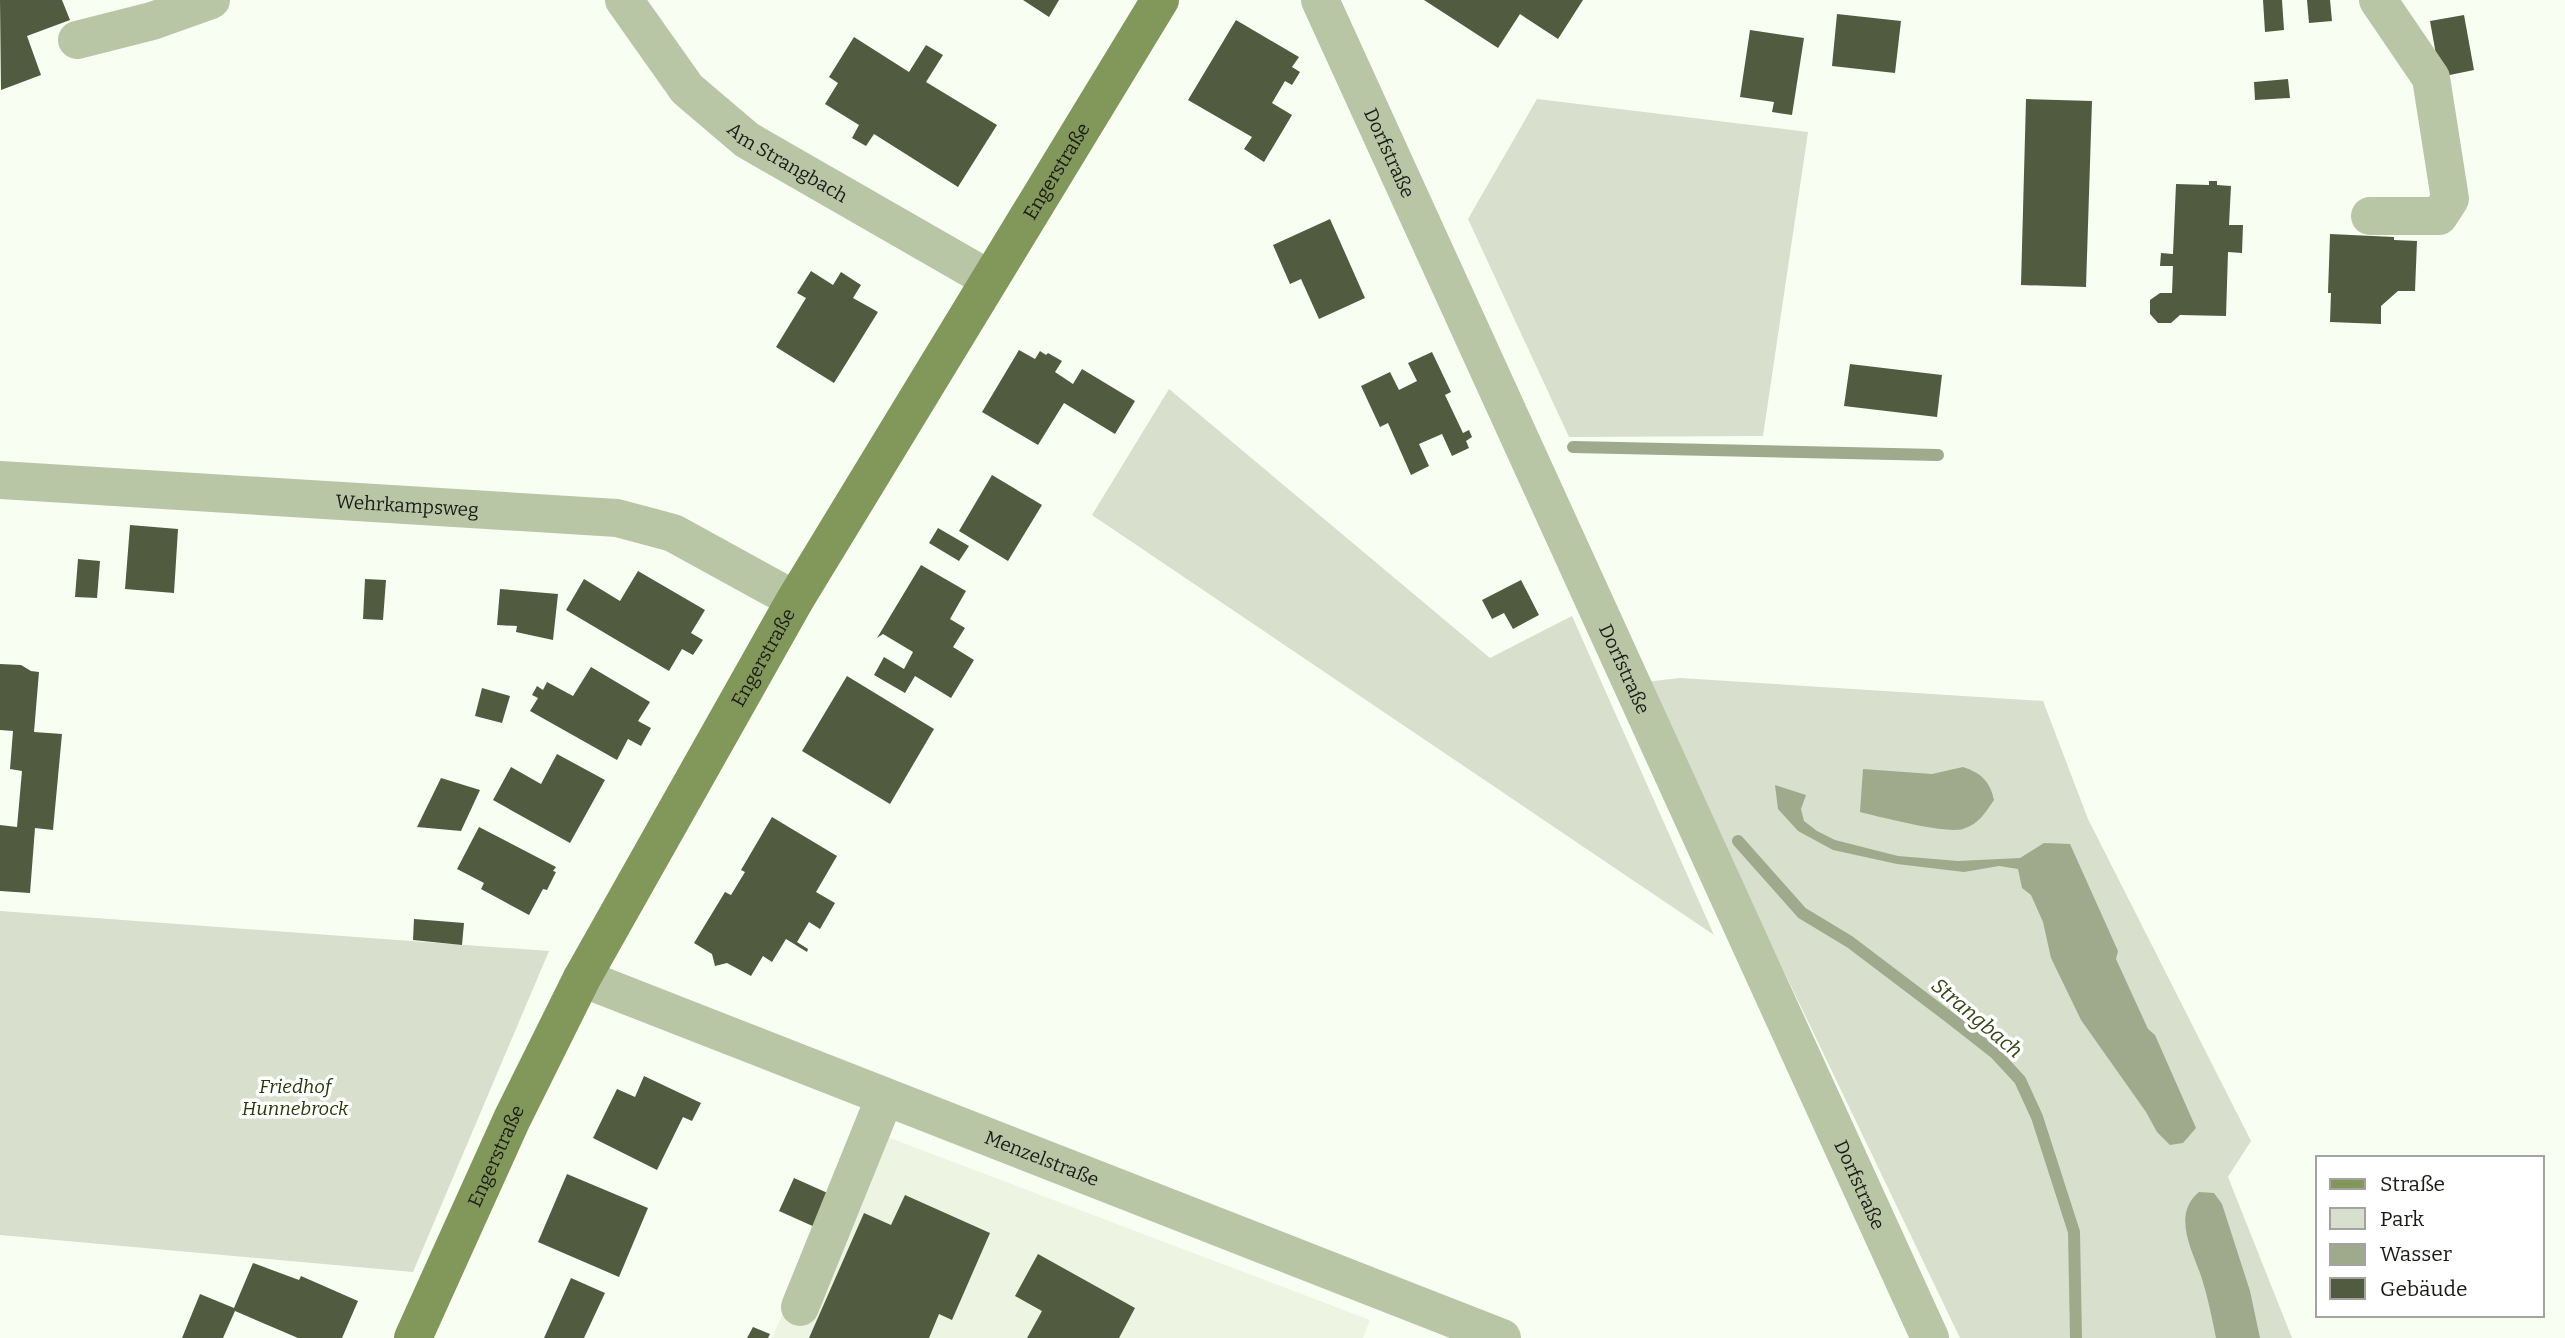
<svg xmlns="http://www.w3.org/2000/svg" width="2565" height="1338" font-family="Bitter,serif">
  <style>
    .built { fill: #edf4e2 }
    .green { fill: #d8dfcc }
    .water { fill: #9faa8d }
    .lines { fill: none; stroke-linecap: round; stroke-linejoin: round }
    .stream { stroke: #9faa8d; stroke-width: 12 }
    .building { fill: #515b40 }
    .minor { stroke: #b9c6a5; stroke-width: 38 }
    .major { stroke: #82975a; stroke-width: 38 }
    .labels { text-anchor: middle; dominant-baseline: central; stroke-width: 7; stroke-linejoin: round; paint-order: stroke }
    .street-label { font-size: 19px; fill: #191b17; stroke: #fff }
    .park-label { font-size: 19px; font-style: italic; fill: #293705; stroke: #fff }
    .water-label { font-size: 21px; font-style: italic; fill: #384717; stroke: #fff }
  </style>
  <rect width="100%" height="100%" fill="#f9fef3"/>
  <path class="built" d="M864,1128L1370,1320L1363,1338H772Z"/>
  <g class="green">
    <path d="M1537,99L1808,132L1763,436L1569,437L1468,219Z"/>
    <path d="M1169,389L1490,658L1572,616L1714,935L1092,515Z"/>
    <path d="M1680,678L2043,701L2088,819L2251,1141L2228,1177L2292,1338H1960L1645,682Z"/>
    <path d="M0,911L549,951L413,1272L0,1235Z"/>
  </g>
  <g class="water">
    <path d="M1963,767C1981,773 1990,781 1994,800C1985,813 1979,824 1963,829C1946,834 1880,817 1860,812L1863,769L1932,774Z"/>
    <path d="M1775,785L1806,795L1801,809L1804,821L1817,831L1835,840L1898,856L1958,861L2020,858L2044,843L2070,844L2118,951L2116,959L2148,1029L2155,1035L2196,1128L2183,1143L2170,1145L2157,1132L2146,1112L2081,1020L2051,958L2043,922L2031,895L2022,888L2018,869L1999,866L1964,872L1897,864L1833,850L1798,831L1778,809Z"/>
    <path d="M2199,1192L2214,1193L2222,1204L2250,1291L2260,1338H2216C2212,1318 2208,1298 2202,1279C2193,1251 2171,1215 2199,1192Z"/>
  </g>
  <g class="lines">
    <g class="stream">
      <path d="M1573,447L1938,455"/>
      <path d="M1738,841L1802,913L1850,942L1949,1017L1995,1053L2020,1080L2037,1117L2074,1232L2076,1338"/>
    </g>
  </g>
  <g class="building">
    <path d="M0,0H62L70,20L27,36L41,75L1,90Z"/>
    <path d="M1023,0H1059L1049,17Z"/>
    <path d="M1424,0H1583L1558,39L1520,14L1498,48Z"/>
    <path d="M2263,0H2282L2284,30L2265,32Z"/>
    <path d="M2307,0H2330L2332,21L2309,23Z"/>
    <path d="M1837,14L1901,21L1895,73L1832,66Z"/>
    <path d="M2464,15L2474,70L2440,77L2430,21Z"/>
    <path d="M1236,20L1299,57L1292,67L1300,72L1292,85L1285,81L1272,103L1292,115L1264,162L1244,149L1252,137L1188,100Z"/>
    <path d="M1750,30L1804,38L1792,115L1772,112L1774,102L1740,97Z"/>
    <path d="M854,37L909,72L926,45L943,55L926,82L997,125L958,187L874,134L866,146L852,138L859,125L825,104L838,83L829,77Z"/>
    <path d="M2288,79L2290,98L2255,100L2254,82Z"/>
    <path d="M2026,99L2092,101L2086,287L2021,285Z"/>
    <path d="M2209,181H2217V185L2231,186L2229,225H2243L2242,253L2228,252L2226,316L2180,315L2171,323H2158L2150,314V300L2160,293H2172L2173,266H2160L2161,253L2173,254L2176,184L2209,185Z"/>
    <path d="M1330,219L1365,298L1319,319L1301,279L1290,284L1273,245Z"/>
    <path d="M2330,234L2394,237V240L2417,241L2415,291H2398L2381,306V324L2330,322L2331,293H2328Z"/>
    <path d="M811,271L833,285L841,272L861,285L853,298L878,312L834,383L776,347L806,298L797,293Z"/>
    <path d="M1019,350L1035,359L1040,351L1046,355L1048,353L1062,361L1055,372L1073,384L1082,369L1135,401L1115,434L1064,403L1038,445L982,412Z"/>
    <path d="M1432,352L1451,392L1445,395L1463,433L1469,430L1472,437L1466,441L1469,448L1452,456L1442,434L1419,444L1429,466L1411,475L1388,423L1380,427L1361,386L1390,372L1399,390L1417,381L1408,363Z"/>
    <path d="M1850,364L1942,375L1937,417L1844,406Z"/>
    <path d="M992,475L1042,505L1008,561L959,531Z"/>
    <path d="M130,525L178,529L174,593L125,589Z"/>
    <path d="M938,528L969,546L959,561L929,543Z"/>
    <path d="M78,559L100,561L97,598L75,597Z"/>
    <path d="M921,565L966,591L950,619L965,628L953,647L974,660L951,698L915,676L905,693L874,675L884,657L904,669L913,652L883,634L877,638Z"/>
    <path d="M638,571L705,610L691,633L703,640L693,655L682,649L669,671L566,610L584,579L620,601Z"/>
    <path d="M365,579L386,580L383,620L363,619Z"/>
    <path d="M1521,580L1539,615L1513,629L1504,613L1492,619L1482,600Z"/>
    <path d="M500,589L558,594L553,640L516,632L517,626L497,625Z"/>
    <path d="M0,664L21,665L31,671L39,672L34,732L62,734L53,830L35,828L30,893L0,891V825L17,827L22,771L10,769L13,731L0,730Z"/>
    <path d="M591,667L650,702L638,721L651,728L641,746L628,739L617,760L530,711L538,698L532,695L537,686L543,690L547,682L573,696Z"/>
    <path d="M847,676L934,729L890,804L802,751Z"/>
    <path d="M482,688L510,696L502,723L475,716Z"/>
    <path d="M557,754L605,780L570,843L493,800L511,767L541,784Z"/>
    <path d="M441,778L480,790L461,831L417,827Z"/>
    <path d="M772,817L837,856L816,892L835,903L820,929L809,922L797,942L808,949L807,952L786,939L772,962L763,956L751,976L727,963L715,966L712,954L694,943L725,892L731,895L745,872L741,870Z"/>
    <path d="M479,827L556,867L553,871L556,872L547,890L543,889L529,915L481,889L484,883L457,869Z"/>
    <path d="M414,919L464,923L462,945L413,940Z"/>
    <path d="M644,1076L701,1103L692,1121L683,1117L657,1170L593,1138L617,1089L635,1097Z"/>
    <path d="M567,1174L648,1208L619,1277L538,1242Z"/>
    <path d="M794,1178L832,1195L817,1228L779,1211Z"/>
    <path d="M905,1195L990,1233L952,1320L939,1314L929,1338H809L864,1213L891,1225Z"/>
    <path d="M1038,1254L1135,1308L1119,1338H1027L1042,1311L1015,1296Z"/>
    <path d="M253,1263L299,1280L301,1276L358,1301L342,1338H298L235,1311L223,1338H182L200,1294L234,1308Z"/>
    <path d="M571,1278L605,1293L584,1338H544Z"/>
    <path d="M753,1327L770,1334L768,1338H747Z"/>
  </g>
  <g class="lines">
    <g class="minor">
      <path id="s1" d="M624,0L687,89L747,140L989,279"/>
      <path id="s2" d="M1320,0L1930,1338"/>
      <path d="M77,40L152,21L211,0"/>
      <path d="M2370,216H2439L2450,199L2431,78L2378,0"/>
      <path id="s3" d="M0,480L617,518L673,533L795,600"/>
      <path id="s4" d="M582,978L1502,1338"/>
      <path d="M800,1307L885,1097"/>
    </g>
    <path class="major" id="s5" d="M413,1338L512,1119L582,978L795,600L1160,0"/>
  </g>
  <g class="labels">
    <g class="street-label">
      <text stroke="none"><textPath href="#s2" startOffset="168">Dorfstraße</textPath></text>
      <text stroke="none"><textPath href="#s1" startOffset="234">Am Strangbach</textPath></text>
      <text stroke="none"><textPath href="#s5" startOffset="1334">Engerstraße</textPath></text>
      <text stroke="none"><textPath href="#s3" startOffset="408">Wehrkampsweg</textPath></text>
      <text stroke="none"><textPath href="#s5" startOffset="766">Engerstraße</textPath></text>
      <text stroke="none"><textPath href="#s2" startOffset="735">Dorfstraße</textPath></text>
      <text stroke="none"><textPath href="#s5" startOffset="200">Engerstraße</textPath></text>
      <text stroke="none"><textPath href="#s4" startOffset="494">Menzelstraße</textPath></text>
      <text stroke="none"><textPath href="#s2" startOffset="1302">Dorfstraße</textPath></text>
    </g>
    <g class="park-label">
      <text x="295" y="1086">Friedhof<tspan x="295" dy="22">Hunnebrock</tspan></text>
    </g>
    <g class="water-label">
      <text transform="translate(1977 1018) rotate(40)">Strangbach</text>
    </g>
  </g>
  <rect x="2316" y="1156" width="228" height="161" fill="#ffffff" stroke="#a3a4a2" stroke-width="2"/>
  <rect x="2330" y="1179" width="35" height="10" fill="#82975a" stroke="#a3a4a2" stroke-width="2"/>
  <text x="2380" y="1191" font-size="21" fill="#191b17">Straße</text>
  <rect x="2330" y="1208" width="35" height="21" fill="#d8dfcc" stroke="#a3a4a2" stroke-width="2"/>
  <text x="2380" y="1226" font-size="21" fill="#191b17">Park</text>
  <rect x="2330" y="1244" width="35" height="21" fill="#9faa8d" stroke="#a3a4a2" stroke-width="2"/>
  <text x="2380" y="1261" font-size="21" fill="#191b17">Wasser</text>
  <rect x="2330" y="1278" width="35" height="21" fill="#515b40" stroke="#a3a4a2" stroke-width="2"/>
  <text x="2380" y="1296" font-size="21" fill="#191b17">Gebäude</text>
</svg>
